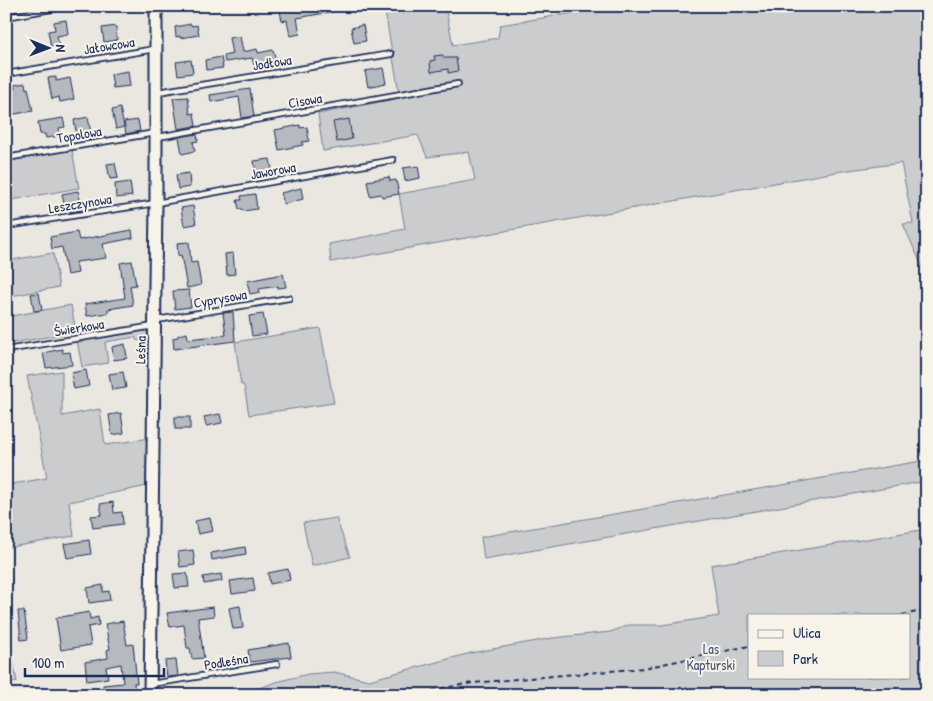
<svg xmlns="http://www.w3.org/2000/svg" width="933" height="701" font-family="'Patrick Hand',sans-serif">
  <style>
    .green { fill: #cbcccd; stroke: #737e96; fill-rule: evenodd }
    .building { fill: #b6babf; stroke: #1b2f5e }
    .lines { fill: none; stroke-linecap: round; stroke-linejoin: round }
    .service-casing { stroke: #1b2f5e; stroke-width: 8 }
    .tertiary-casing { stroke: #1b2f5e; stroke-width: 15 }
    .path { stroke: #1b2f5e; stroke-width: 2; stroke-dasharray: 5 4; stroke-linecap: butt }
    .service { stroke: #f7f3e8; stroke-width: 4.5 }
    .tertiary { stroke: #f7f3e8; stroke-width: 11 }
    .labels { text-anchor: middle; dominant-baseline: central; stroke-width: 4; stroke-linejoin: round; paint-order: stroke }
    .street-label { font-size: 14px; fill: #1b2f5e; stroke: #f7f3e8 }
    .park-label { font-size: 14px; fill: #47567a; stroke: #f7f3e8 }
  </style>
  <rect width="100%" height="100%" fill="#eae7e0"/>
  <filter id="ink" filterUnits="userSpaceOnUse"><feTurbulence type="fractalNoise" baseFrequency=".02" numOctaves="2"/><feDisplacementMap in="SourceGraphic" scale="10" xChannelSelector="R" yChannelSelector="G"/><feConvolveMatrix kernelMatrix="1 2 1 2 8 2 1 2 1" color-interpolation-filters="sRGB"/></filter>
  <g filter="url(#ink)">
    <g class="green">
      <path d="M384,6H445L453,45L498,38L500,25L598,9L595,6H927V277L903,224L913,223L901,163L842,171L331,262L329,244L405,229L399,194L475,180L469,152L427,157L418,135L323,151L318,114L400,98Z"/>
      <path d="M72,150L79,188L6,201V153L8,161Z"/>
      <path d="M53,253L59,287L6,297V261Z"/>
      <path d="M71,305L76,332L6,344V317Z"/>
      <path d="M148,328V339L146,341L136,340L135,337L105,342L108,363L82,367L77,340Z"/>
      <path d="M320,328L334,403L249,415L244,385H241L235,342Z"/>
      <path d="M62,371V416L100,409L105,445L150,438L148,486L69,502L74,536L6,548V485L47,478L27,376Z"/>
      <path d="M927,460V481L484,559L481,537Z"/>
      <path d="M336,518L350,557L312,566L303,523Z"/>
      <path d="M927,529V695H240L276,682L308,674L334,672L369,680L471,653L553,638L610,632L629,625H662L719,616L711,565ZM749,615H909V677H749Z"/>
      <path d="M6,625L17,682L6,684Z"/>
    </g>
    <g class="building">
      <path d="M279,6H342V10L297,18L300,34L290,36L287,20L282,21Z"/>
      <path d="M66,20L68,34L57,36L59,46L51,47L48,31L55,30L54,22Z"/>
      <path d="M191,24L192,26L197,25L199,35L180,38V36L176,37L175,27Z"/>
      <path d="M363,25L366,41L354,43L351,28Z"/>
      <path d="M116,26L117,40L104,42L102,28Z"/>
      <path d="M240,36L243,52L257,49L258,53L273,50L276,60L254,65L252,58L225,62L224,56L232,54L229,38Z"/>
      <path d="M443,55L444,58H456L458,71L448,73V69L431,72L430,61L435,60L434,56Z"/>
      <path d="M221,57L223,68L206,70L205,60Z"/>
      <path d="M191,60L193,73L178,75L176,62Z"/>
      <path d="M383,68L386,83L368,87L365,71Z"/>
      <path d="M128,71L130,86L113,88L111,74Z"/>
      <path d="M56,77V81L70,78L74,99L60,102L59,97L52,99L48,78Z"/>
      <path d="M25,83L26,89L28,88L33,111L9,115L6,91L15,89L14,85Z"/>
      <path d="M250,89L254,116L242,118L239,97L211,102L210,95Z"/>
      <path d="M188,97L190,114L194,113L196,126L178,129L173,98Z"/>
      <path d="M120,108L124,127L116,129L112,110Z"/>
      <path d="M88,117L92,139L84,140L83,135L77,137L74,120Z"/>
      <path d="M63,118L65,127L59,128L60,136L46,138L45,134H40L38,122Z"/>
      <path d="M349,119L352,139L337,142L333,122Z"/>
      <path d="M138,120L140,131L126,134L124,122Z"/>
      <path d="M300,125V128L307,127L309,141L302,142L303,145L279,150L275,130Z"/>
      <path d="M197,134L198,141L193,142L195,151L182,154L179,137Z"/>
      <path d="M270,159L273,175L257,178L254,161Z"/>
      <path d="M115,163L118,178L110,179L107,164Z"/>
      <path d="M418,166L420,178L405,181L403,168Z"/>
      <path d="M189,173L190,187L178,189L176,175Z"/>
      <path d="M389,177L390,181L396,180L399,194L382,197L381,194L370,196L367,181Z"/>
      <path d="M130,182L132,196L116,198L115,184Z"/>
      <path d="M301,188L303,199L284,204L281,193Z"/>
      <path d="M78,191L82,210L70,212V207L65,208L62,194Z"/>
      <path d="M255,194L257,209L243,211V209H239L237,200H242L241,196Z"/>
      <path d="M193,206L196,224L184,226L181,208Z"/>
      <path d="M132,230L133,238L103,244L106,258L76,262L78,273L67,275L62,247L52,249L50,237L77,232L79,240Z"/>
      <path d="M189,242L191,263L197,262L201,285L187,288L181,255L178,256L177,243Z"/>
      <path d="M233,253L235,274L227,275L225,254Z"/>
      <path d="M132,261L136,285L130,286L133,305L108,309V313L87,316L85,304L125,298L120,263Z"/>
      <path d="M283,274L286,287L278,288V286L259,289L260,292L250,294L247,281Z"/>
      <path d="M189,290L191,307L175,309L173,291Z"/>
      <path d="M39,293L42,310L34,311L31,294Z"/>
      <path d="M233,312L235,341L174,349L173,338L178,337V335L187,333L188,339L226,335L223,313Z"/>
      <path d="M263,314L267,334L252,336L249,316Z"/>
      <path d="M125,344L127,358L114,360L112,347Z"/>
      <path d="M62,349L63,353L70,352L72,365L46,368L43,353Z"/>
      <path d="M86,370L89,386L74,389L71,373Z"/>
      <path d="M123,372L126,388L112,390L109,374Z"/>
      <path d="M121,413L124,433L112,435L109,415Z"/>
      <path d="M220,414L222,423L206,426L204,417Z"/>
      <rect x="175" y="417" width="15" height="12"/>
      <path d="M113,502L114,513L122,512L123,524L93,528L91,516L102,515L100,504Z"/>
      <path d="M210,518L213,531L198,534L195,521Z"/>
      <path d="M89,540L91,554L67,558L64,544Z"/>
      <path d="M245,547L246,554L212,560L211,553Z"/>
      <path d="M193,550L195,565L180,567L178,552Z"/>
      <path d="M288,569L290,580L270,584L268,573Z"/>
      <path d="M187,573L189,587L175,588L173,574Z"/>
      <path d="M221,574L222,581L204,584L203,577Z"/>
      <path d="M253,578L255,591L232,594L230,581Z"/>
      <path d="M103,585V592L109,591L110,600L89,603L87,588Z"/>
      <path d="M240,606L243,628L233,629L229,608Z"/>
      <path d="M213,607L214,616L198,618L204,658L192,659L190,648H187L184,625L170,627L167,613Z"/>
      <path d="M18,611H24L28,639L21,640Z"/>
      <path d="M89,612L90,619L98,617L99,625L88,627L91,645L61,650L56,618Z"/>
      <path d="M123,621L127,645L133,644L137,683H134L135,695H128L127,690L103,693V685L123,683L121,664L106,667L108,678L87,681L85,662L108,658L107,650L110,649L105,624Z"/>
      <path d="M289,643L291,657L250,662L248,650Z"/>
      <path d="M176,660L178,676L167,677L165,661Z"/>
    </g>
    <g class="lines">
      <g class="service-casing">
        <g id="service">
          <path d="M6,17L68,6"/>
          <path d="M6,74L155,49"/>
          <path d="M158,92L391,54"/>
          <path d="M158,137L458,84"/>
          <path d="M6,158L155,133"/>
          <path d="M6,226L156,203L393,160"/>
          <path d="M157,320L289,298"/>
          <path d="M6,350L154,326"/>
          <path d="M151,684L277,664"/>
        </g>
      </g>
      <g class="tertiary-casing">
        <path id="tertiary" d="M150,695L156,203V6"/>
      </g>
      <g class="path">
        <path d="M902,615L927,610"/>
        <path d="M405,695L472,683L644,668L749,646"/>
      </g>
      <use href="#service" class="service"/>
      <use href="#tertiary" class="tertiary"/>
    </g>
  </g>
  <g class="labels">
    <g class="street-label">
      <text transform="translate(109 45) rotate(-9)">Jałowcowa</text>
      <text transform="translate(272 62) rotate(-9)">Jodłowa</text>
      <text transform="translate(305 100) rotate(-10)">Cisowa</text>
      <text transform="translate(79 134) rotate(-10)">Topolowa</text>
      <text transform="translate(273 170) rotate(-10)">Jaworowa</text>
      <text transform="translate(80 203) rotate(-9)">Leszczynowa</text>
      <text transform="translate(220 298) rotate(-10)">Cyprysowa</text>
      <text transform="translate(79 327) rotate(-9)">Świerkowa</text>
      <text transform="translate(140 350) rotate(-89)">Leśna</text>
      <text transform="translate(226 661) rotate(-9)">Podleśna</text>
    </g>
    <g class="park-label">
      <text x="711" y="648">Las<tspan x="711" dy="16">Kapturski</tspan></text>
    </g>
  </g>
  <rect width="933" height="701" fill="none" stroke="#f7f3e8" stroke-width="25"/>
  <rect x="12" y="12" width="908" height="676" fill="none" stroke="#1b2f5e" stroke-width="2" filter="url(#ink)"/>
  <rect x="748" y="614" width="162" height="65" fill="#f7f3e8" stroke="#9fa5b1"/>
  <rect x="758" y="630" width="25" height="8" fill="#f7f3e8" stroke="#9fa5b1"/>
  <text x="793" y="638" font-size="15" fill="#1b2f5e">Ulica</text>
  <rect x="758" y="651" width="25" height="15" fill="#cbcccd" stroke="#9fa5b1"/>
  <text x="793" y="664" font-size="15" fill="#1b2f5e">Park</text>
  <g transform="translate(48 48) rotate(91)" stroke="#f7f3e8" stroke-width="4" paint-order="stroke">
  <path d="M0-4L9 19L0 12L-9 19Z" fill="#1b2f5e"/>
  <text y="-8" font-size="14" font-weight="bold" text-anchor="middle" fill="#1b2f5e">N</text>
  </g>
  <path d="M25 668v8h139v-8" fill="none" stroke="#1b2f5e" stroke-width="2.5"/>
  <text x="32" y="668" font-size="15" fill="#1b2f5e" stroke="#f7f3e8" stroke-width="4" paint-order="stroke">100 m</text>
</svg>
